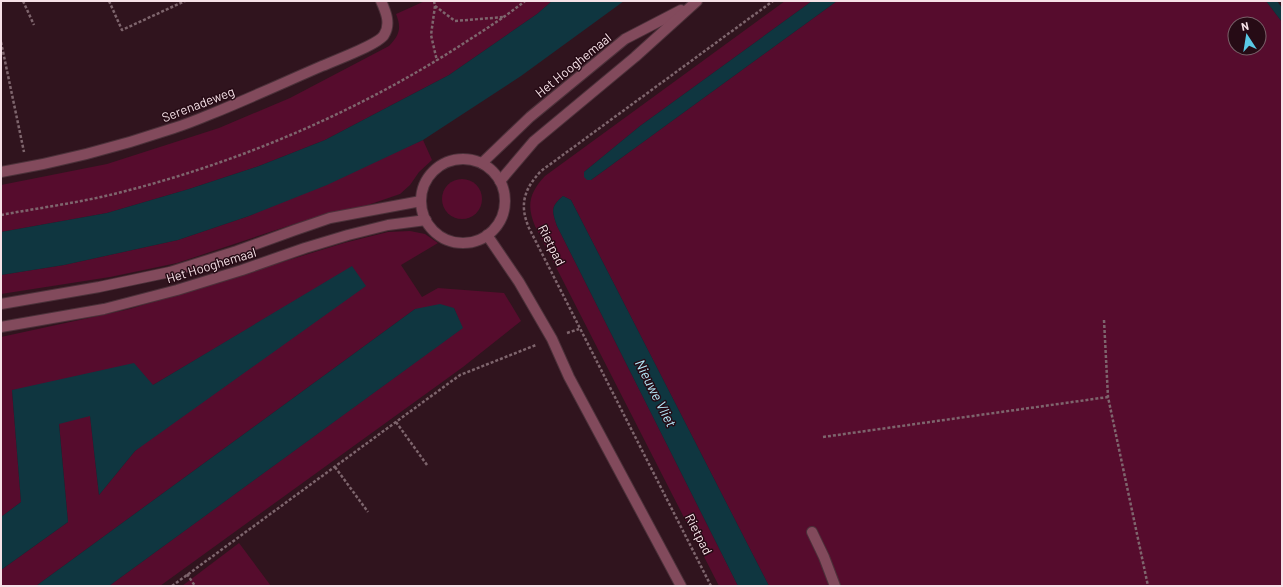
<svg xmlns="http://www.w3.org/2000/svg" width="1283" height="587" font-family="Barlow,sans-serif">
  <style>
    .green { fill: #560c2d; fill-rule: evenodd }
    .water { fill: #0f3640 }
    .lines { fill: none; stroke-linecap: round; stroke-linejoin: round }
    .service-casing { stroke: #4c313a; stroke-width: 12 }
    .minor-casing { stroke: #4c313a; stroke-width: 12 }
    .tertiary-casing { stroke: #4c313a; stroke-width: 12 }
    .path { stroke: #7e656d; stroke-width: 2.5; stroke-dasharray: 3 2; stroke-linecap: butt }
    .service { stroke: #824a5c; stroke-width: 10 }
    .minor { stroke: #824a5c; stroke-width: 10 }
    .tertiary { stroke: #824a5c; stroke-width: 10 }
    .labels { text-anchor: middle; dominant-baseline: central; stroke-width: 3; stroke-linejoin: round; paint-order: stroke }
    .street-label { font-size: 13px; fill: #f6e1e7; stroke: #260b15 }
    .water-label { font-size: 14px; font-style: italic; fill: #b6ebfb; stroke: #260b15 }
  </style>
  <rect width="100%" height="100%" fill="#30141e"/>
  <g class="green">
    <path d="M425,1H552L537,14L449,75L325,140L259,166L189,189L107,213L1,232V185L107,164L219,128L290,98L389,46C399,35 402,29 396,14Z"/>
    <path d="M785,1H812L640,126L584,172L591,180L837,1H1266L1282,22V586H769L571,200L563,196C550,207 552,211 557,226L738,586H719L535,226C526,205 530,192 545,176ZM1235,24H1259V48H1235Z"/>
    <path d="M423,140L432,160L419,172L410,185L400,194L365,206L330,213L291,225L177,263L110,277L1,294V275L64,265L178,240L249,216Z"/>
    <circle cx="462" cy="199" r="20"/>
    <path d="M410,231L425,234L438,243L401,265L422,297L438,288L504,293L521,321L463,367L160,586H109L462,328L454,308L415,309L36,586H1V570L68,522L59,423L90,415L99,495L135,451L352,267L153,385L12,390L21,502L1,517V337L130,309L344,243L388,232Z"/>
    <path d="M239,543L271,586H182Z"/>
  </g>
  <g class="water">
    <path d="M552,1H624L521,76L423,140L327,185L249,216L178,240L64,265L1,275V232L107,213L189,189L259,166L325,140L449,75L537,14Z"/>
    <path d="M812,1H837L591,180H587L584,177V172L640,126Z"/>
    <path d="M1266,1H1277L1282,8V22Z"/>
    <path d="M563,196L571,200L769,586H738L557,226C552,211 550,207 563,196Z"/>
    <path d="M352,266L366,286L135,451L99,495L90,416L59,424L68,522L1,570V517L21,502L12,390L134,363L153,385Z"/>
    <path d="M440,304L454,308L463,328L109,586H36L415,309Z"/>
  </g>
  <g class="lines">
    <g class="service-casing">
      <g id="service">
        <path d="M487,235L519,282L552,339L569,377L681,586"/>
        <path d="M812,532L824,557L835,586"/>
      </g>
    </g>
    <g class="minor-casing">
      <path id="minor" d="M1,172C60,162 118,147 174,128C187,124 199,119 211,114C248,99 285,82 322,66C334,61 379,44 384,35C391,24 386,12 381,1"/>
    </g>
    <g class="tertiary-casing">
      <g id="tertiary">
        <circle cx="463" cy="201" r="42"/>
        <path d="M482,163L530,117L625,39L681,10"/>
        <path d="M500,181L534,141L635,57L697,1"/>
        <path d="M1,304L99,287L170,272L237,251L295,230L330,218L421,201"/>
        <path d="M1,327L104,309L177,290L242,270L305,248L348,235L388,225L426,220"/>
      </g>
    </g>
    <g class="path">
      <path d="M23,1L34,25"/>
      <path d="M109,1L122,30L185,1"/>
      <path d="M434,1L435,6L431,35L437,61"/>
      <path d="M435,6L455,21L504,17"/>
      <path d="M1,42L24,152"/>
      <path d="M1,215C38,208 77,203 114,194C235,164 353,114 458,47C481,32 504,18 525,1"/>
      <path d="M1104,320L1108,397L1148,586"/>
      <path d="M567,333L579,329"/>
      <path d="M396,422L427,465"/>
      <path d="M823,437L1108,397"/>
      <path d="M335,467L368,512"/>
      <path d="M187,574L195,586"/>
      <path d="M172,586L460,375L536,345"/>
      <path d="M711,586L529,228C519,205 524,189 541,171L773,1"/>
    </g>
    <use href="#service" class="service"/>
    <use href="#minor" class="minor"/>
    <use href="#tertiary" class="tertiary"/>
  </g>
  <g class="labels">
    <g class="street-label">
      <text transform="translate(573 65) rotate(-39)">Het Hooghemaal</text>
      <text transform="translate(198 104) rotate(-21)">Serenadeweg</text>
      <text transform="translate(552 245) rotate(63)">Rietpad</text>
      <text transform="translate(211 265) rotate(-17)">Het Hooghemaal</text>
      <text transform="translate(699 534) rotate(63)">Rietpad</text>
    </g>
    <g class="water-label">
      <text transform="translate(656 393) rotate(63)">Nieuwe Vliet</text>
    </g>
  </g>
  <rect width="1283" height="587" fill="none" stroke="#f6e1e7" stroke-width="4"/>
  <g transform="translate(1247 36) rotate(348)"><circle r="19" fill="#260b15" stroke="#796169"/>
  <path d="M0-3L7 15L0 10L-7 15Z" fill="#5ac8e5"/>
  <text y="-6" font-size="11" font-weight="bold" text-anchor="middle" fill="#f6e1e7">N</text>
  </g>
</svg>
